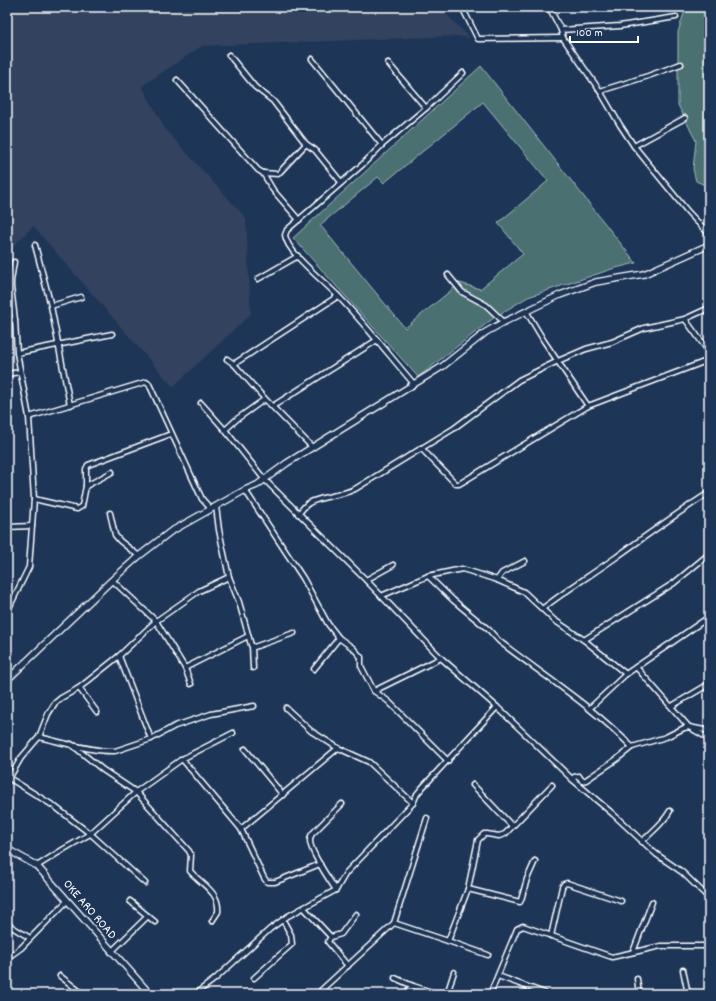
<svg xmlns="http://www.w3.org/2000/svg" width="716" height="1001" font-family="Dekko,sans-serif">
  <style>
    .built { fill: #32425e }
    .green { fill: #4b7072; stroke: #a5b8b8; fill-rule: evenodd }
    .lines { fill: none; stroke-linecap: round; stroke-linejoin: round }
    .street-casing { stroke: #fff; stroke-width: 7 }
    .secondary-casing { stroke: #fff; stroke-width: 8 }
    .street { stroke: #1d3557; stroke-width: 4 }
    .secondary { stroke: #1d3557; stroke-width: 5.5 }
    .labels { text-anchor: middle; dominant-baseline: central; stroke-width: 4; stroke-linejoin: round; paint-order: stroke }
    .street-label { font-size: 13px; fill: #fff; stroke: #1d3557 }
  </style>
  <rect width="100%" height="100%" fill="#1d3557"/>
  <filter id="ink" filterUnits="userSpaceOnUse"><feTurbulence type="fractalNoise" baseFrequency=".025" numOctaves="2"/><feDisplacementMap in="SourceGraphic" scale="8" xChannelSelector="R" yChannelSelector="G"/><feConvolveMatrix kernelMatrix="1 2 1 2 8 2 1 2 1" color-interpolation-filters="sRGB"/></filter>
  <g filter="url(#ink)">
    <path class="built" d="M7,7H439L470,38L458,36L202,46L142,86L166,130L246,218L251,314L173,387L33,226L7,253Z"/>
    <g class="green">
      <path d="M686,7H709V187L696,181L693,169L696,141L678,105V32Z"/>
      <path d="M481,66L636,263L612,269L528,297L495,317L418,377L293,238ZM483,102L548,181L498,223L523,254L480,289L460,283L405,328L320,225L378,177L384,183Z"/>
    </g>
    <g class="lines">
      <g class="street-casing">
        <g id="street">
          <path d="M462,7L478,39L563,38"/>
          <path d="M549,7L561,30L563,38L600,91L620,125L634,146L688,212L709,234"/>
          <path d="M550,10L556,7"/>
          <path d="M561,30L620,26L676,17"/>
          <path d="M229,55L255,87L273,101L306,144L315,150L341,182"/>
          <path d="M312,59L382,145"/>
          <path d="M388,63L426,108"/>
          <path d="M177,80L258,170L263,173L278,174L306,144"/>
          <path d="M600,91L648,76L681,64"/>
          <path d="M634,146L685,118"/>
          <path d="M263,173L273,190L299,220"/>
          <path d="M35,245L51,306L70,405"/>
          <path d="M448,275L462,292L486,305L504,322"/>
          <path d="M258,279L298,256"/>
          <path d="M51,306L81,297"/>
          <path d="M526,311L544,341L588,406"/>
          <path d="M685,319L709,352"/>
          <path d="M7,320H15"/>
          <path d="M17,353L112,334"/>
          <path d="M227,359L234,364L265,399L312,447"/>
          <path d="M234,364L338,296"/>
          <path d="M7,374L20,372"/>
          <path d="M414,384C389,355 365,324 338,296C325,282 287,253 285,235L287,230L362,165L382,145L426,108L463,73"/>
          <path d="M265,399L237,419L225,430L264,479L366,580L441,658L497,707L573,780L613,814L656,854L682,872L709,898"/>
          <path d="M201,403L225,430"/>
          <path d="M273,406L377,340"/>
          <path d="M29,417L146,382L149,384L202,499L211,509"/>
          <path d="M421,448L456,484H459L588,406L709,360"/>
          <path d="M86,486L112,472"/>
          <path d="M245,490L303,578L328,624L339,638L353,648L361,657V666L374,691L388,701L448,761"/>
          <path d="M34,499L77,509L82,506L86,486V469L88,465L171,434"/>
          <path d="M216,506L219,530L229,577L239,602L251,645L254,647L294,633"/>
          <path d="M110,513L115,535L120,541L139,556"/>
          <path d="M298,514C302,510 305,505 309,503C321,496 341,496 355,489L453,429L519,380L558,361L586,349L612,342L644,328L685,319L709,308"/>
          <path d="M7,527L32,526"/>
          <path d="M428,576L453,600L489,630L499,641C544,676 592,706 632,747"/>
          <path d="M112,580L156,621L185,668"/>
          <path d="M366,580L393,565"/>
          <path d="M497,580L502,573L525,561"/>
          <path d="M381,596L428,576L462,569L469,571L497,580L524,592L554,620L584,640L626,674"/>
          <path d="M542,609C566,590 591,575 615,558C646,536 677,513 709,493"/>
          <path d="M7,612L29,567L34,499L29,417L17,353L15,320L11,287V281L14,262"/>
          <path d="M584,640L674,583L709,554"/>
          <path d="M252,646L253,668"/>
          <path d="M119,656L151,739"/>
          <path d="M636,667L689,727L706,737L709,741"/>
          <path d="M314,669L339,638"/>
          <path d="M191,684L185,668L248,636"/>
          <path d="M79,688L97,712"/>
          <path d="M374,691L441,658"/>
          <path d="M672,706L709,684"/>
          <path d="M286,708L311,731L338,748L369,762L413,803"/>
          <path d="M590,708L626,674L709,617"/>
          <path d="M39,737C60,742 94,752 115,751L151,739L175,726L211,714L254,706"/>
          <path d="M71,744L103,770L136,792L189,851L191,855L190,871C202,885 220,892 218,912L212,921"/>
          <path d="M245,749L283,795"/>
          <path d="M182,759L241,829L264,878L267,882H275L320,864"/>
          <path d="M9,778L54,806L93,836L145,883"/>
          <path d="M573,780L574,777L579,776L582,781L586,780L617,759L632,747L666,737L684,728L689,727L709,731"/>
          <path d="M7,782L21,758L39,737L48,714L55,703L61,698L79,688L119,656L156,621L199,591L229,577"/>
          <path d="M473,785L512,826"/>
          <path d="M241,829L338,748"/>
          <path d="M642,842C653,830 662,825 670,811"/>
          <path d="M37,866L64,849L90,834L136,792L182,759L233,733"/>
          <path d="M468,889L520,902L521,900L527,879L535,861"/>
          <path d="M336,890C330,881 309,850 310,840C310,838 310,837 312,834L342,804"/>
          <path d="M130,901L155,922"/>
          <path d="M304,908L331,937L329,940L328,942L348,966"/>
          <path d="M394,923L448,941L488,955"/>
          <path d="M7,924L30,938"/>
          <path d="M551,936L562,887L564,884L567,883L621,901"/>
          <path d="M331,937L341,934L356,914"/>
          <path d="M448,941L468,889L478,840L484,834H487L499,836L505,834L552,785"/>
          <path d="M111,952L148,916"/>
          <path d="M633,952L652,902"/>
          <path d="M7,958L21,948L67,901"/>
          <path d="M683,970L688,994"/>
          <path d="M60,976L83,994"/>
          <path d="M498,976L547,994"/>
          <path d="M254,978L292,944L291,935L283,920"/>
          <path d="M395,978L413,986L438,994"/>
          <path d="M637,979L639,994"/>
          <path d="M195,994L215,979L270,929L288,916L336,890L346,873L413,803L417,794L422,788L497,707"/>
          <path d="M317,994L394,923L427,818"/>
          <path d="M404,994L413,986"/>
          <path d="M447,994L454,972"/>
          <path d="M490,994L517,929L523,926L612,957L661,946H709"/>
        </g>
      </g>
      <g class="secondary-casing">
        <g id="secondary">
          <path d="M7,680L112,580L139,556L170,532L245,490L257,485L287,463L443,366L486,332L504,322L560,295L596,282L644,274L709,245"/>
          <path d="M7,849L37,866L150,994"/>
        </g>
      </g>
      <use href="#street" class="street"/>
      <use href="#secondary" class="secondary"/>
    </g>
  </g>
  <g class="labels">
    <g class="street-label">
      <text transform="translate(89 910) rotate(49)">OKE ARO ROAD</text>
    </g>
  </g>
  <rect width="716" height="1001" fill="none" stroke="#1d3557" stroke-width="24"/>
  <rect x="12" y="12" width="692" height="977" fill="none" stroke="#fff" stroke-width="1.5" filter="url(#ink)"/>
  <path d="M570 36v6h68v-6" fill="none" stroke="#ffffff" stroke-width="2"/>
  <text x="576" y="36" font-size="12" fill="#ffffff" stroke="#1d3557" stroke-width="3" paint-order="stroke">100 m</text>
</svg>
